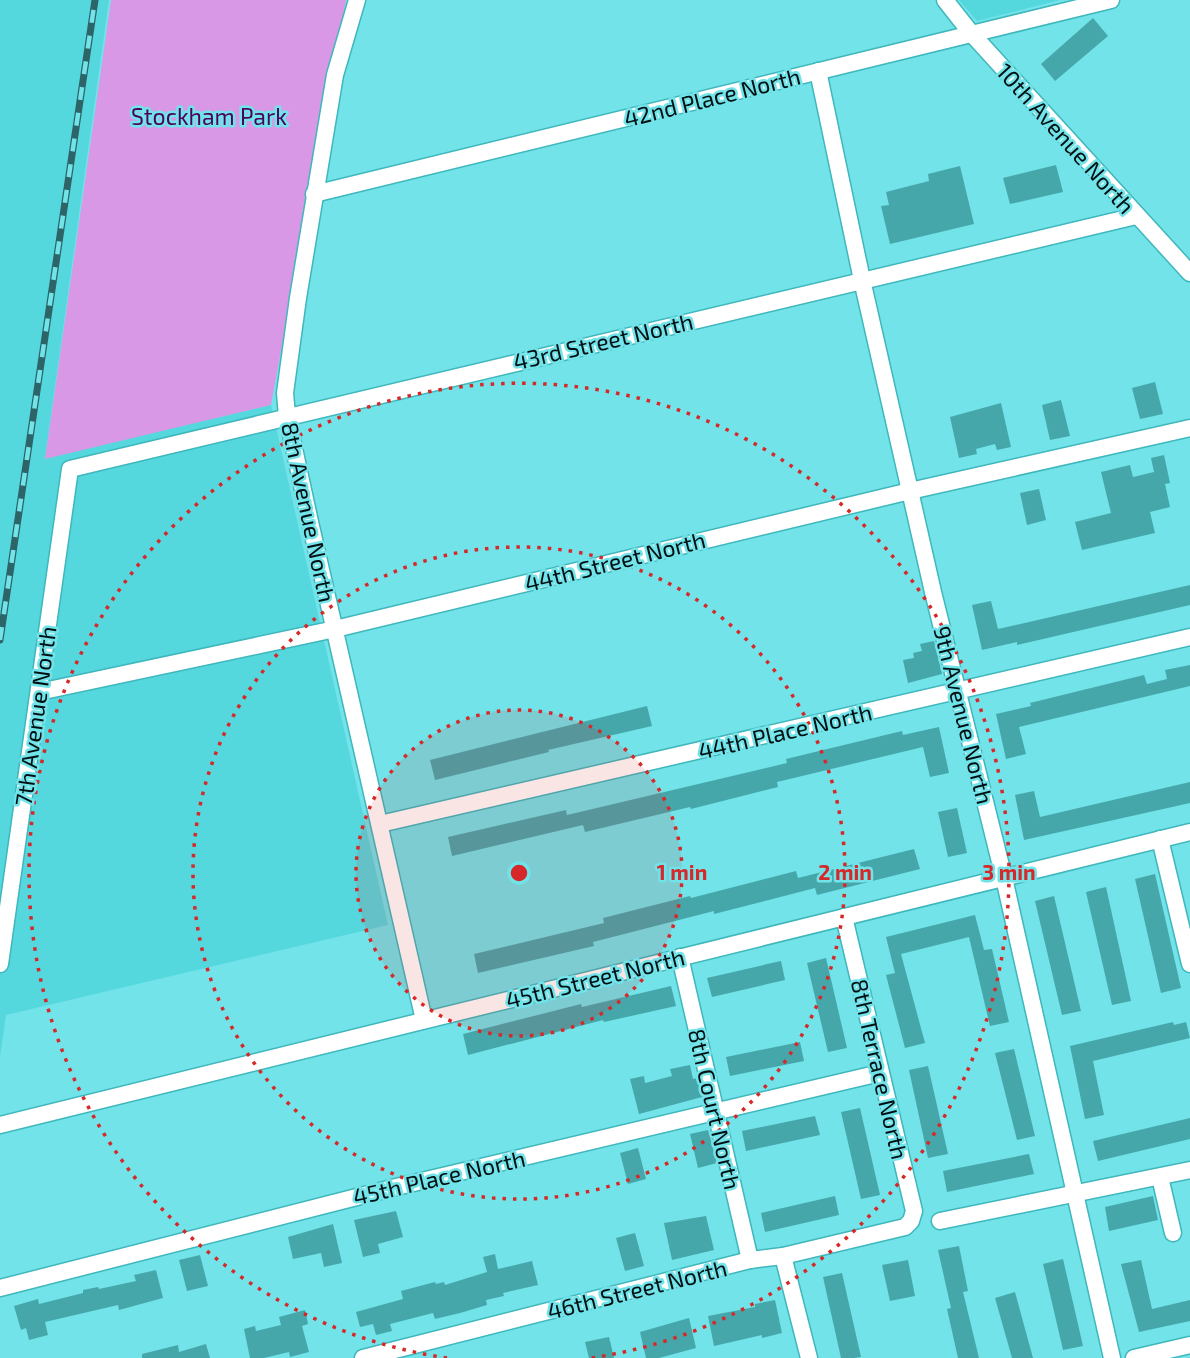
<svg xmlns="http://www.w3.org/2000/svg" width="1190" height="1358" font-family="'Exo 2',sans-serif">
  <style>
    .built { fill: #55d7de }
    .green { fill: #d898e6 }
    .building { fill: #46a7ab }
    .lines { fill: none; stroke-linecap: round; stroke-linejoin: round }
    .minor-casing { stroke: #3fb7bc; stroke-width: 19 }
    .minor { stroke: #fff; stroke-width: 16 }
    .rail-casing { stroke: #2d6467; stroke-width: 7 }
    .rail { stroke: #71e3e9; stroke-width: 4.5; stroke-dasharray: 13; stroke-linecap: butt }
    .ring { fill: none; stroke: #d62828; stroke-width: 3.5; stroke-dasharray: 3.5 7 }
    .labels { text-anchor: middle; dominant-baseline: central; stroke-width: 5; stroke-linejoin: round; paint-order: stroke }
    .street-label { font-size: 23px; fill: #001012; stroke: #71e3e9 }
    .park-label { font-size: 23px; fill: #4d025b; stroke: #71e3e9 }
    .centre { fill: #d62828; stroke: #71e3e9; stroke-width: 3.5 }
    .ring-label { font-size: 21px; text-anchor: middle; font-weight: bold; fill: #d62828; stroke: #71e3e9; stroke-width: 5; stroke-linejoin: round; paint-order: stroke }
  </style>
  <rect width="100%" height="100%" fill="#71e3e9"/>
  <g class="built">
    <path d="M0,0H109L45,458L271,405L388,925L6,1015L0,1056Z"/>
    <path d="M959,0H1060L977,21Z"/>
  </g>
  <path class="green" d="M111,0H346L271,405L45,459Z"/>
  <g class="building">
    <path d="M1093,18L1108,36L1055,81L1041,64Z"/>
    <path d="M1056,165L1063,192L1010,204L1003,178Z"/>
    <path d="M960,166L974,224L890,244L881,206L889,205L886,192L929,181L928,174Z"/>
    <path d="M1155,382L1163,414L1140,419L1132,388Z"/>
    <path d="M1061,400L1070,436L1050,440L1042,405Z"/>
    <path d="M1001,403L1011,447L997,450L995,444L976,449L977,454L959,458L950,417Z"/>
    <path d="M1164,455L1170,483L1165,484L1170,507L1150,512L1155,533L1082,550L1075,522L1111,513L1101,472L1130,465L1133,477L1154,472L1151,458Z"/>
    <path d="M1039,489L1046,520L1027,525L1020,493Z"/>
    <path d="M1190,585V605L1017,645V642L982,650L972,605L991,601L998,629Z"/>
    <path d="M934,641L942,674L908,683L903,660L914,658L913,653L922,651L920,644Z"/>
    <path d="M1190,665V686L1019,727L1026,754L1006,759L996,714L1031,706L1030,703L1144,675L1147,684L1167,679L1165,670Z"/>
    <path d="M647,706L652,726L548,750L549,752L435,780L430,760Z"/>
    <path d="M939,727L949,773L930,777L923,747L777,782L778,787L691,809L690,807L585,832L583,825L452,856L448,837L566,810L567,815L787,763L786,759L902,731L903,735Z"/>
    <path d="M1190,782V803L1024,840L1015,795L1034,791L1040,817Z"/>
    <path d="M957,808L967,853L948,857L938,812Z"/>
    <path d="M914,849L920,869L817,895L815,888L714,914V911L593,942L594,946L478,973L474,954L604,923L603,918L690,896L691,898L796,871L798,878Z"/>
    <path d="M1155,874L1181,988L1161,993L1135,879Z"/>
    <path d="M1106,887L1131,1001L1112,1005L1086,892Z"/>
    <path d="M1054,896L1081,1011L1062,1015L1035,901Z"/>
    <path d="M975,915L984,950L992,949L1009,1022L990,1026L969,937L901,954L925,1043L905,1048L886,975L895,973L886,937Z"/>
    <path d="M826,958L847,1048L828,1052L807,963Z"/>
    <path d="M781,961L785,980L712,997L707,978Z"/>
    <path d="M671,986L676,1006L604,1022L603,1020L468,1055L463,1034L581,1004L582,1007Z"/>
    <path d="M1173,1022L1174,1025L1186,1022L1190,1038L1093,1061L1104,1115L1085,1119L1070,1046Z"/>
    <path d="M800,1042L804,1061L730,1076L726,1057Z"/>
    <path d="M1014,1049L1035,1136L1017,1140L995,1053Z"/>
    <path d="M690,1065L693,1079L697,1078L702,1097L639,1114L630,1079L644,1076L645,1083L672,1076L670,1069Z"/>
    <path d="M928,1066L948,1154L928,1158L909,1070Z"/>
    <path d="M860,1108L880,1195L861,1199L841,1112Z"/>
    <path d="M815,1116L820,1135L746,1151L742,1131Z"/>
    <path d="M1190,1118V1139L1098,1161L1093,1141Z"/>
    <path d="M708,1130L717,1163L698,1168L690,1134Z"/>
    <path d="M638,1148L646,1179L628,1184L620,1153Z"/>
    <path d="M1029,1154L1034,1174L947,1192L943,1171Z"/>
    <path d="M835,1196L839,1215L765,1232L761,1213Z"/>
    <path d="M1153,1196L1158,1220L1109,1231L1105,1207Z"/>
    <path d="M396,1211L403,1237L378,1244L380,1253L363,1257L354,1220Z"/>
    <path d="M706,1216L714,1250L672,1260L664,1223Z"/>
    <path d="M333,1224L342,1263L324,1267L321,1253L293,1259L288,1237Z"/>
    <path d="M635,1233L644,1266L625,1271L616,1238Z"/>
    <path d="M959,1246L968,1291L963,1292L979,1358H958L947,1309L951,1308L938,1250Z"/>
    <path d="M495,1254L498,1269L532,1261L538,1285L503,1293L504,1296L486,1300L487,1305L460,1313L435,1319L433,1313L390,1324L392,1331L376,1335L373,1324L360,1327L356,1312L403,1299L401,1291L435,1282L436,1284L444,1282L445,1285L487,1272L483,1257Z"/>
    <path d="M200,1255L208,1286L187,1291L179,1260Z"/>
    <path d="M1063,1259L1083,1346L1063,1350L1043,1264Z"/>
    <path d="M908,1260L915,1296L890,1301L882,1265Z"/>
    <path d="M1141,1260L1152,1309L1190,1300V1321L1139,1332L1121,1264Z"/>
    <path d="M156,1270L163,1298L119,1310L118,1305L45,1322L48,1335L29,1340L26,1328L21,1330L14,1306L38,1299L39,1304L83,1293V1290L98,1287L99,1289L136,1281L134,1275Z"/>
    <path d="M842,1273L861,1357L854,1358H841L823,1277Z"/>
    <path d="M1015,1292L1033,1358H1012L995,1298Z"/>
    <path d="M775,1300L782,1333L762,1338V1335L714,1346L708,1316L755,1307V1304Z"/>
    <path d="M305,1310L308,1324L302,1326L309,1352L290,1357L289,1352L264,1358H250L244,1329L255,1326L256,1331L281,1325L279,1317Z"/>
    <path d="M689,1318L696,1348L659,1358H646L640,1332Z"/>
    <path d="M609,1337L614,1358H589L585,1342Z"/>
    <path d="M206,1344L210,1358H142V1354L178,1345L179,1352Z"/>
  </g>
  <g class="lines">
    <g class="minor-casing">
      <g id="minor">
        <path d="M357,0L335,75L298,298L285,393L287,416L310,522L424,1020"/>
        <path d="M945,0L971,33L1190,273"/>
        <path d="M818,71L862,280L933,592L1004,878L1112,1358"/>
        <path d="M314,194L1111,0"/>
        <path d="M39,692L335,629L910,491L1190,428"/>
        <path d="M380,824L1190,637"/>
        <path d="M1160,839L1190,964"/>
        <path d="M680,957L750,1260"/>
        <path d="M0,964L70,469L1136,216"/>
        <path d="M0,1125L1190,832"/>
        <path d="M1160,1177L1173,1233"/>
        <path d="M940,1221L1190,1170"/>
        <path d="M783,1256L809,1358"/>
        <path d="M0,1288L392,1188L880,1073"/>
        <path d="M363,1358L750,1260L783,1256L905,1227L911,1221L914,1211L844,917"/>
        <path d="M1134,1358L1190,1345"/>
      </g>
    </g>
    <use href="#minor" class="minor"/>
    <g class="rail-casing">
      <path id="rail" d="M0,640L95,0"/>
    </g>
    <use href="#rail" class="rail"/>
  </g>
  <circle cx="519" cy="873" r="163" fill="#d62828" fill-opacity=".12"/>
  <g class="ring">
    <circle cx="519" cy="873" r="163"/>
    <circle cx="519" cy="873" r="326"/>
    <path d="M447 1358A490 490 0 1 1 591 1358"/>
  </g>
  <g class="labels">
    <g class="street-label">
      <text transform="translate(712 97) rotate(-14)">42nd Place North</text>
      <text transform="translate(1066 138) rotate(48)">10th Avenue North</text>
      <text transform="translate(603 341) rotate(-13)">43rd Street North</text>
      <text transform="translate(309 512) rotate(78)">8th Avenue North</text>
      <text transform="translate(615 561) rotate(-14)">44th Street North</text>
      <text transform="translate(964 715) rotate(76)">9th Avenue North</text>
      <text transform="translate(35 716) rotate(-82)">7th Avenue North</text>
      <text transform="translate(785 731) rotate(-13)">44th Place North</text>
      <text transform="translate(595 978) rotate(-14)">45th Street North</text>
      <text transform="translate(880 1069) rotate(77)">8th Terrace North</text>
      <text transform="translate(715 1109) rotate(77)">8th Court North</text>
      <text transform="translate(439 1177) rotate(-13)">45th Place North</text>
      <text transform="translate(637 1289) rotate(-14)">46th Street North</text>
    </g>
    <g class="park-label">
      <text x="209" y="116">Stockham Park</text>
    </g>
  </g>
  <circle cx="519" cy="873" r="10" class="centre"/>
  <g class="ring-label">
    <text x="682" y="880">1 min</text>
    <text x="845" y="880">2 min</text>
    <text x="1009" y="880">3 min</text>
  </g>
</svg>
